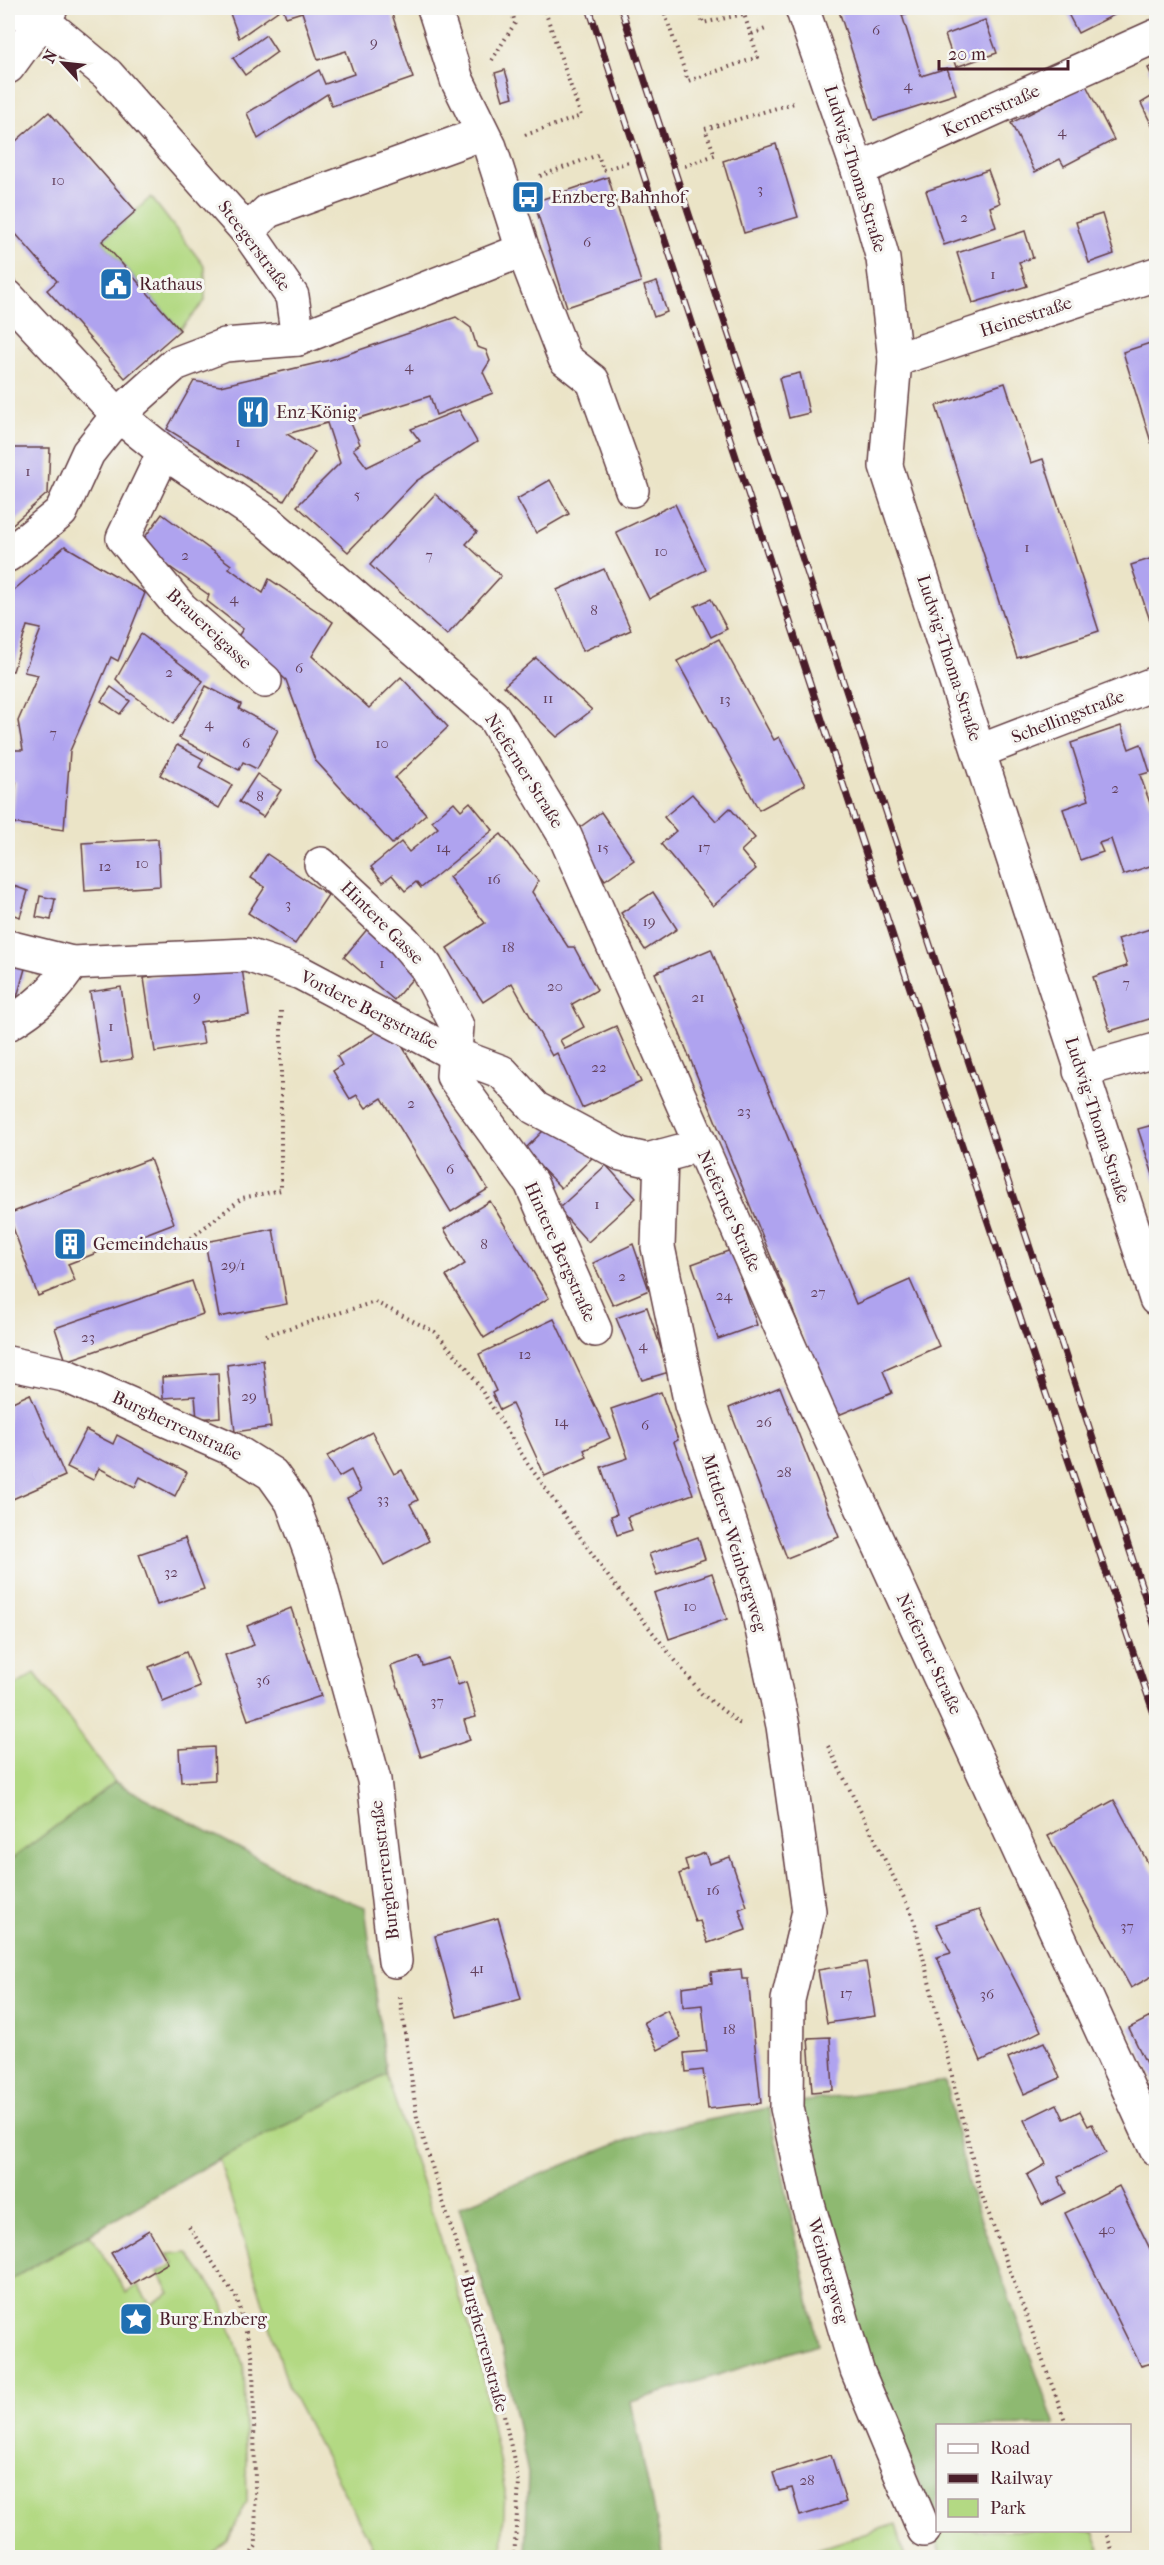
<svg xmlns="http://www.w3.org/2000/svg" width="1164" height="2565" font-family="'IM FELL French Canon',serif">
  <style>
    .green { fill: #b3d983; stroke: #7e7c57; stroke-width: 1.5 }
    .forest { fill: #8eb971; stroke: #6c6c4e; stroke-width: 1.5 }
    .building { fill: #afa3ef }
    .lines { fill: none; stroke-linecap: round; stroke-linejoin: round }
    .minor-casing { stroke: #623d42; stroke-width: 36 }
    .major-casing { stroke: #623d42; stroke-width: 36 }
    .path { stroke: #623d42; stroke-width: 4; stroke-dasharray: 1.5 4.5; stroke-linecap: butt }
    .minor { stroke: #fff; stroke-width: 33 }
    .major { stroke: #fff; stroke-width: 33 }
    .rail-casing { stroke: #4a1f2b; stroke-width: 7 }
    .rail { stroke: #f6f6f2; stroke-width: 4.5; stroke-dasharray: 14; stroke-linecap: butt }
    .labels { text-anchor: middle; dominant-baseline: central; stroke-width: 6; stroke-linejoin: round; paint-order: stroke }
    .number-label { font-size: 15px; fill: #63405c }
    .street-label { font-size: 18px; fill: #4a1f2b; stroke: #f6f6f2 }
    .poi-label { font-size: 18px; fill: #4a1f2b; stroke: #f6f6f2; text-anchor: start }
  </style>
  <rect width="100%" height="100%" fill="#f6f6f2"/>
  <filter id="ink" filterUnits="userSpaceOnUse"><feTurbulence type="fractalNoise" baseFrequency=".0167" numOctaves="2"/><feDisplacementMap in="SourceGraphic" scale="12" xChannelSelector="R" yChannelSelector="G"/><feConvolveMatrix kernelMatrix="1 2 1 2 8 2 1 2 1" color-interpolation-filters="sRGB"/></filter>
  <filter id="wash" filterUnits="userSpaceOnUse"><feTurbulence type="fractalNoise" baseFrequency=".008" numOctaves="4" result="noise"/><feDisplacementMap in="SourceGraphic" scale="24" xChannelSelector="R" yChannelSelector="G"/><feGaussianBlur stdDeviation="1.35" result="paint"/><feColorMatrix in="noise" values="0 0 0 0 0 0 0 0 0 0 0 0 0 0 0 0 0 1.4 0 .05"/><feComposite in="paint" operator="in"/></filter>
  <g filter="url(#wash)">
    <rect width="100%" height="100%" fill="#ebe4c7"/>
    <g class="green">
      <path d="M151,197L205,267V301L180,330L102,241Z"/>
      <path d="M35,1673L115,1782L8,1862V1691Z"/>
      <path d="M386,2074L477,2349L505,2491L502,2553L488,2558L378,2557L289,2388L219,2159Z"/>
      <path d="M90,2234L127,2293L138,2285L150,2305L170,2293L158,2272L174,2264L167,2254L187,2252L222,2301L244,2368L247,2501L228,2541L206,2557H8V2281Z"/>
      <path d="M896,2524L905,2557H792Z"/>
      <path d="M932,2525L938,2530L1093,2531L1102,2557H942Z"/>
    </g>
    <g class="forest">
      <path d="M115,1782L304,1883L365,1907L386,2074L219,2159L8,2281V1862Z"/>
      <path d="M945,2081L969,2187L1055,2425L938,2426L937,2524L854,2334L793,2103Z"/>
      <path d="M769,2108L818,2344L631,2402L663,2557H525L528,2473L500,2342L459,2207L644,2133Z"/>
    </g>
    <g id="blocks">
      <g class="building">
        <path d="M228,8H282L239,38Z"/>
        <path d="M283,8H390L413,78L332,106L327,94L258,139L247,113L319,70L325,84L354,74L346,51L318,60L302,12L286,17Z"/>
        <path d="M838,8H911L912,12L902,15L921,76L947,68L956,94L874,120Z"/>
        <path d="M1065,8H1128L1078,33Z"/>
        <path d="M985,20L997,53L956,67L945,35Z"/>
        <path d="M266,35L277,52L245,75L233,58Z"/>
        <path d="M1156,64V84L1148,68Z"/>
        <path d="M505,70L513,97L503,100L495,73Z"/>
        <path d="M1086,85L1114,140L1064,166L1060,159L1035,172L1011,123Z"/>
        <path d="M1156,94V134L1141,103Z"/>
        <path d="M49,112L136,211L102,241L180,330L125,378L47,290L57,281L8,225V148Z"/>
        <path d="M776,144L798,217L744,233L723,161Z"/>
        <path d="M988,170L1000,203L990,207L996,227L944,245L926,191Z"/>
        <path d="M608,177L641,282L567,307L534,202Z"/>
        <path d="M1102,214L1114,254L1089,263L1076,222Z"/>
        <path d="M1025,231L1033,258L1019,262L1027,286L973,303L957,253Z"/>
        <path d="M657,282L667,312L654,317L644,286Z"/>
        <path d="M456,317L471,328L477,347L486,350L490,361L483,372L493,393L436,415L430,396L350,421L360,444L353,449L367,467L420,441L411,429L459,410L477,442L416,481L348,552L297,506L340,463L327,423L287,434L315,452L284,501L167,429L194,381L220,386L330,360Z"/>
        <path d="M1156,341V458L1123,352Z"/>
        <path d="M800,373L809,413L789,418L779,378Z"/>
        <path d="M1005,383L1031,463L1043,459L1099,631L1017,658L936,406Z"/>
        <path d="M8,448H50L48,493L8,528Z"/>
        <path d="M550,480L569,514L536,533L517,499Z"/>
        <path d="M435,494L477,532L466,544L501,576L447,635L370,565Z"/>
        <path d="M675,504L706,570L649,599L616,532Z"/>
        <path d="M162,514L231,565L229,568L263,593L269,579L333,622L312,656L369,708L401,677L448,727L395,778L426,814L392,844L315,760L286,680L238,636L243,629L207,601L209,595L139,545Z"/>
        <path d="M65,546L145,593L118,661L111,657L70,751L64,830L12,823L16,782L8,780V763L13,762V750H23L18,721L38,675L24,672L41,629L27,626L13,671H8V595Z"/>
        <path d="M1156,557V631L1154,632L1131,565Z"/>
        <path d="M604,569L631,630L583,651L557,590Z"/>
        <path d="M711,599L727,629L711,637L695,606Z"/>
        <path d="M141,634L203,681L173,724L129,692L116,679Z"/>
        <path d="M719,639L774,740L779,737L805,785L759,810L677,661Z"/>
        <path d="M536,658L592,710L557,737L504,686Z"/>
        <path d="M206,686L241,704L239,709L278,730L257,769L243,762L239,770L179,738Z"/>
        <path d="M111,687L130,701L120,714L101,701Z"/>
        <path d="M1121,726L1129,749L1141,744L1150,772L1140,775L1151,806L1156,804V864L1123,875L1111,839L1099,843L1103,852L1080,860L1063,809L1089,800L1071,743Z"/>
        <path d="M177,745L203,759L199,767L232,785L219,808L160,775Z"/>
        <path d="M257,774L281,790L263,817L239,802Z"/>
        <path d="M692,794L716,821L730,808L755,838L741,851L756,869L713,906L661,844L676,831L664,817Z"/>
        <path d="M454,802L461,810L470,802L493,830L421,888L416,882L405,891L392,875L383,882L371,867L401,842L409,852L438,828L432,821Z"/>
        <path d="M601,812L634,860L605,880L572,833Z"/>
        <path d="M501,834L538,881L532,892L568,947H574L597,990L572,1004L584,1027L560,1040L565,1049L616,1026L641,1082L582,1108L557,1053L552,1056L512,983L483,1002L447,948L485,923L449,877Z"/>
        <path d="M158,839L160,886L85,891L82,843Z"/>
        <path d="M267,854L328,895L295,944L248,913L265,887L251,878Z"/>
        <path d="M8,884L28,891L20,917L8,913Z"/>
        <path d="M653,892L677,929L645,950L621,913Z"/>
        <path d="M40,896L55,899L51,920L36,917Z"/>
        <path d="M369,927L420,970L394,1000L344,957Z"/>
        <path d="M1156,927V988L1153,989L1156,1017L1110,1031L1093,977L1127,966L1118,939Z"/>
        <path d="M711,949L856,1304L910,1280L939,1346L883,1371L892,1393L836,1416L655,973Z"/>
        <path d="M8,960L26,965L14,1008L8,1006Z"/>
        <path d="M241,962L249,1015L200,1022L204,1044L155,1052L144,978Z"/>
        <path d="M121,987L132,1059L101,1064L90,992Z"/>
        <path d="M389,1024L488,1189L451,1212L382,1098L366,1108L357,1095L350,1099L333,1071L342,1065L337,1056Z"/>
        <path d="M551,1123L596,1154L561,1188L524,1150Z"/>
        <path d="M1156,1124V1184L1138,1129Z"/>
        <path d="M150,1159L174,1223L68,1264L75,1281L38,1296L8,1214Z"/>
        <path d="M606,1165L636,1198L588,1242L558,1209Z"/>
        <path d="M490,1201L549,1298L484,1338L446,1276L465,1264L444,1229Z"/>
        <path d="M273,1229L287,1304L219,1317L205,1242Z"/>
        <path d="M633,1244L649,1290L613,1305L593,1263Z"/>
        <path d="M731,1250L757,1325L718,1339L692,1264Z"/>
        <path d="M192,1281L203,1314L66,1361L55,1328Z"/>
        <path d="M647,1307L669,1372L642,1380L616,1318Z"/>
        <path d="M554,1319L610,1438L584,1450L587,1457L545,1476L512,1404L500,1410L492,1393L496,1391L479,1354Z"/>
        <path d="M263,1360L271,1427L235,1432L227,1365Z"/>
        <path d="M218,1373L220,1417L197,1419L195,1396L163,1398L162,1377Z"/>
        <path d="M780,1387L839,1537L787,1558L729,1408Z"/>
        <path d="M661,1392L678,1440L674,1442L693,1494L627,1517L632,1530L617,1535L611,1516L617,1514L601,1467L628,1458L611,1409Z"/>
        <path d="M30,1394L65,1476L8,1501V1404Z"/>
        <path d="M86,1430L113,1444L117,1435L187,1472L175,1496L140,1477L135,1487L99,1468L93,1480L67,1467Z"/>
        <path d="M372,1432L394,1474L402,1470L418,1500L410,1504L429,1541L384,1565L347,1498L361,1491L351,1470L339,1477L327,1456Z"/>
        <path d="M698,1537L705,1559L657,1575L649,1554Z"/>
        <path d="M185,1538L204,1589L157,1605L139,1554Z"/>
        <path d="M712,1573L727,1619L669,1639L654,1593Z"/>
        <path d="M291,1608L321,1696L248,1720L225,1655L254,1645L247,1626Z"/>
        <path d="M186,1652L200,1687L163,1702L149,1667Z"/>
        <path d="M420,1657L423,1666L449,1658L458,1685L466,1682L476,1717L464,1720L470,1740L421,1757L391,1666Z"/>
        <path d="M214,1747L215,1780L181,1782L179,1749Z"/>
        <path d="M1114,1800L1156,1878V1974L1131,1988L1048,1836Z"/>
        <path d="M705,1853L709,1864L730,1857L747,1906L739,1909L746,1930L708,1943L700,1921L695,1922L679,1874L688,1870L685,1860Z"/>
        <path d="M979,1910L1041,2031L981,2061L937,1957L951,1953L936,1924Z"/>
        <path d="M498,1918L521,1999L457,2017L435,1936Z"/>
        <path d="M866,1962L875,2016L827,2023L818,1970Z"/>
        <path d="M741,1969L742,1979H748L761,2103L708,2109L703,2070L686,2072L684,2053L707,2051L702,2005L683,2007L682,1987L712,1983L711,1972Z"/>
        <path d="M667,2010L681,2038L658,2050L644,2022Z"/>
        <path d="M1156,2014V2084L1129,2028Z"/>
        <path d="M830,2037L833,2090L812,2092L808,2038Z"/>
        <path d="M1044,2042L1060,2078L1024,2094L1008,2058Z"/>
        <path d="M1057,2104L1064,2119L1080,2111L1088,2126L1092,2124L1106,2153L1058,2177L1066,2193L1042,2205L1027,2175L1046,2164L1024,2120Z"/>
        <path d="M1119,2186L1156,2261V2362L1141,2366L1065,2213Z"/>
        <path d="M149,2230L168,2263L131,2285L111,2253Z"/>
        <path d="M831,2455L846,2502L800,2516L792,2488L779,2491L773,2473Z"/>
      </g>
    </g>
  </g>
  <g filter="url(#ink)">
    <use href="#blocks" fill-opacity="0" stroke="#623d42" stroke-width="1.5"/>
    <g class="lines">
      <g class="minor-casing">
        <g id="minor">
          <path d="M434,8L457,80L490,147L523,250L565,359L593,381L632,490"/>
          <path d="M802,8L858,170L883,259L895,360L886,466L1156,1299"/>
          <path d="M8,9L42,20L107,74L247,231L292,296L298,339"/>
          <path d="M858,170L1156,36"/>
          <path d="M247,231L268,211L481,134"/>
          <path d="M8,297L118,415L164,452L268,522L493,716L565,836L816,1407L1156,2149"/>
          <path d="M895,360L1156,274"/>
          <path d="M164,452L123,538L181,608L265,681"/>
          <path d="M8,555L61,512L88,453L118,415L175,364L225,345L298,339L523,250"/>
          <path d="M980,751L1156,683"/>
          <path d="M321,864L404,941L426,967L457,1026L453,1076L531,1183L595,1330"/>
          <path d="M8,947L72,963L247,955L301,973L454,1054L502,1072L535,1108L621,1154L647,1160L680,1151"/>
          <path d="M8,1024C35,1008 55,991 72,963"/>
          <path d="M1080,1071L1156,1050"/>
          <path d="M661,1156L658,1247L691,1405L755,1597L783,1726L809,1911L788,2000L787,2108L807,2201L857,2370L924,2530"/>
          <path d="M8,1363L64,1375L232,1449L272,1474L292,1502L313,1559L374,1780L395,1961"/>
        </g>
      </g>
      <g class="major-casing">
        <path id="major" d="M8,67L51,8"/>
      </g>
      <g class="path">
        <path d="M663,8L688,81L758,57L744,14L703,23L698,8"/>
        <path d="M752,34L768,28"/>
        <path d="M492,60L515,23L511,8"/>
        <path d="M525,135L581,116L544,8"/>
        <path d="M685,166L715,155L705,129L794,103"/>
        <path d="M540,176L598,155L603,170L632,161"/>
        <path d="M177,1249L242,1198L281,1190V1007"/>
        <path d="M266,1335L375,1302L435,1332L468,1369L528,1464L610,1579L702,1694L739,1723L743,1724"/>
        <path d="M828,1746L913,1916L980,2190L1067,2426"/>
        <path d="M400,1997L417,2118L491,2356L519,2483L514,2558"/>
        <path d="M189,2227L237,2299L253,2358L256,2546L248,2558"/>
        <path d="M1105,2530L1115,2558"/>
      </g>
      <use href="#minor" class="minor"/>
      <use href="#major" class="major"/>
      <g class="rail-casing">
        <g id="rail">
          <path d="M589,8L940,1080L1156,1720"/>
          <path d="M621,8L1156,1630"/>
        </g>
      </g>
      <use href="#rail" class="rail"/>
    </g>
  </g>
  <defs>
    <g id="bus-square" transform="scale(1.725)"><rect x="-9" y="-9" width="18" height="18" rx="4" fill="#1f6fb2" stroke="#f6f6f2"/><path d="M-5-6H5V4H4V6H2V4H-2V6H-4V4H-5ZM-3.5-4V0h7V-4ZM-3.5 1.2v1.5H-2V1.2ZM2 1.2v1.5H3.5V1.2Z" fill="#fff"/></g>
    <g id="civic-square" transform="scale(1.725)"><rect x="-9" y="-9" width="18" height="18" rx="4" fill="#1f6fb2" stroke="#f6f6f2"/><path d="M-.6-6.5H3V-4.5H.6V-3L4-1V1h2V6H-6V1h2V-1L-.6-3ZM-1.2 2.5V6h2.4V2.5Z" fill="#fff"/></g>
    <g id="restaurant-square" transform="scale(1.725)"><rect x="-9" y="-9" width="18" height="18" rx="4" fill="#1f6fb2" stroke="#f6f6f2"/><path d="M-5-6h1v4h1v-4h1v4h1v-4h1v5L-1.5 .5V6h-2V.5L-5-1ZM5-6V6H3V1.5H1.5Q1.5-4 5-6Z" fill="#fff"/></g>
    <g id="building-square" transform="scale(1.725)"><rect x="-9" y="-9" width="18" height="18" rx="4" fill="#1f6fb2" stroke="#f6f6f2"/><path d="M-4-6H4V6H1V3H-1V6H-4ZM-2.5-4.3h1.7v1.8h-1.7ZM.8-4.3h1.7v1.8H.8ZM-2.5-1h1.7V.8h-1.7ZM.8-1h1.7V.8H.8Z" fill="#fff"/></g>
    <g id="sight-square" transform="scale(1.725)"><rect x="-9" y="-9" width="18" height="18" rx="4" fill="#1f6fb2" stroke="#f6f6f2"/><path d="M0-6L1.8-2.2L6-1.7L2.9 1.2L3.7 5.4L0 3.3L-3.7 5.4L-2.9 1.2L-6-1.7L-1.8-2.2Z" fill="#fff"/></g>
  </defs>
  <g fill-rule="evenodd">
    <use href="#bus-square" x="528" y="197"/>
    <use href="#civic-square" x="116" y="284"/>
    <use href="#restaurant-square" x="253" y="412"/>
    <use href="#building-square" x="70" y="1244"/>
    <use href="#sight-square" x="136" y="2319"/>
  </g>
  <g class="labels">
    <g class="number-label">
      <text x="876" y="30">6</text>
      <text x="374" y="42">9</text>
      <text x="908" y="85">4</text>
      <text x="1062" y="131">4</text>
      <text x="58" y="180">10</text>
      <text x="760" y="189">3</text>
      <text x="964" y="217">2</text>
      <text x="587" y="242">6</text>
      <text x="993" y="274">1</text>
      <text x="409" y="366">4</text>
      <text x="238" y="442">1</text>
      <text x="28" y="471">1</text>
      <text x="357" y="494">5</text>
      <text x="1027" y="547">1</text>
      <text x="661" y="551">10</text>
      <text x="185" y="555">2</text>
      <text x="429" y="555">7</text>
      <text x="234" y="598">4</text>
      <text x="594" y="610">8</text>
      <text x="299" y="668">6</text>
      <text x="169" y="672">2</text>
      <text x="548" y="698">11</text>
      <text x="725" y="699">13</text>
      <text x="209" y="723">4</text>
      <text x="53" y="733">7</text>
      <text x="246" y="743">6</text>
      <text x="382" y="743">10</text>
      <text x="1115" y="788">2</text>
      <text x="260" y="796">8</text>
      <text x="443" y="847">14</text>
      <text x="603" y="847">15</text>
      <text x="704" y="847">17</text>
      <text x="142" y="863">10</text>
      <text x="105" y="866">12</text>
      <text x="494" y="879">16</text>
      <text x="288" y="904">3</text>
      <text x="649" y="921">19</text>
      <text x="508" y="947">18</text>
      <text x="382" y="963">1</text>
      <text x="1126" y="983">7</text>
      <text x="555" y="986">20</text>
      <text x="197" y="996">9</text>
      <text x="698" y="997">21</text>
      <text x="111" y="1026">1</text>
      <text x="599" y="1067">22</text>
      <text x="411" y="1103">2</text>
      <text x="744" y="1111">23</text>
      <text x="450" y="1169">6</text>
      <text x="597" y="1204">1</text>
      <text x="484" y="1244">8</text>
      <text x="233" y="1265">29/1</text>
      <text x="622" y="1276">2</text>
      <text x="818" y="1292">27</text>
      <text x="724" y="1295">24</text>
      <text x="88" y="1337">23</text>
      <text x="643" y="1345">4</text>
      <text x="525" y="1354">12</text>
      <text x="249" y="1396">29</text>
      <text x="561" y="1421">14</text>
      <text x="764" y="1422">26</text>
      <text x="645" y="1425">6</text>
      <text x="784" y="1472">28</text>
      <text x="383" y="1499">33</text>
      <text x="171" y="1572">32</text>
      <text x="690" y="1606">10</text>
      <text x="263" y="1680">36</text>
      <text x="437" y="1701">37</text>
      <text x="713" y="1890">16</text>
      <text x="1127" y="1926">37</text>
      <text x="477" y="1968">41</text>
      <text x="846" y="1993">17</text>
      <text x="987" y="1994">36</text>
      <text x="729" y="2029">18</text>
      <text x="1107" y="2229">40</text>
      <text x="807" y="2480">28</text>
    </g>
    <g class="street-label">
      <text transform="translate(991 111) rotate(-24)">Kernerstraße</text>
      <text transform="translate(855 169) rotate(73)">Ludwig-Thoma-Straße</text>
      <text transform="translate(254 246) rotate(53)">Steegerstraße</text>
      <text transform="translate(1026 317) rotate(-18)">Heinestraße</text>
      <text transform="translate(209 629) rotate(43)">Brauereigasse</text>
      <text transform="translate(949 658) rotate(72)">Ludwig-Thoma-Straße</text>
      <text transform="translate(1068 717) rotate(-21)">Schellingstraße</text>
      <text transform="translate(524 771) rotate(58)">Nieferner Straße</text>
      <text transform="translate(382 923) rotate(45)">Hintere Gasse</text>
      <text transform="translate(369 1010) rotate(27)">Vordere Bergstraße</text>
      <text transform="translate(1097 1120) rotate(72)">Ludwig-Thoma-Straße</text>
      <text transform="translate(729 1211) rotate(66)">Nieferner Straße</text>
      <text transform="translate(560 1252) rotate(66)">Hintere Bergstraße</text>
      <text transform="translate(177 1426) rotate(25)">Burgherrenstraße</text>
      <text transform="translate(734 1543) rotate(73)">Mittlerer Weinbergweg</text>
      <text transform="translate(929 1654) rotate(65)">Nieferner Straße</text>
      <text transform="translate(385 1870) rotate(-97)">Burgherrenstraße</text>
      <text transform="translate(828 2271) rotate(74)">Weinbergweg</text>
      <text transform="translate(484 2344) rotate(75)">Burgherrenstraße</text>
    </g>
    <g class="poi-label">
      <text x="551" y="197">Enzberg Bahnhof</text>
      <text x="139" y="284">Rathaus</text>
      <text x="276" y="412">Enz-König</text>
      <text x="93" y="1244">Gemeindehaus</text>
      <text x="159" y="2319">Burg Enzberg</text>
    </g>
  </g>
  <rect width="1164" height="2565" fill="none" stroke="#f6f6f2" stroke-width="30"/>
  <rect x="936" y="2424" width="195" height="108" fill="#f6f6f2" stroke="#b1a0a2" stroke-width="1.5"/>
  <rect x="948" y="2444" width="30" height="9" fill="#ffffff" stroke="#b1a0a2" stroke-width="1.5"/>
  <text x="990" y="2454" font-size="18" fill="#4a1f2b">Road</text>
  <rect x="948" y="2474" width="30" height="9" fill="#4a1f2b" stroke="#b1a0a2" stroke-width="1.5"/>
  <text x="990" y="2484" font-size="18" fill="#4a1f2b">Railway</text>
  <rect x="948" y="2499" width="30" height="18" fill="#b3d983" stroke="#b1a0a2" stroke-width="1.5"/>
  <text x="990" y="2514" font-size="18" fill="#4a1f2b">Park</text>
  <g transform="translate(63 63) rotate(297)" stroke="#f6f6f2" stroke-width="4.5" paint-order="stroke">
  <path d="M0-4.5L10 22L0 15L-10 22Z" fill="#4a1f2b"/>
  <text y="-9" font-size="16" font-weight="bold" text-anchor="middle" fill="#4a1f2b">N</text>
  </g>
  <path d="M939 60v9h129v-9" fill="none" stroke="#4a1f2b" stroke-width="3"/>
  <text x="948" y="60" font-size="18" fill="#4a1f2b" stroke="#f6f6f2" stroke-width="4.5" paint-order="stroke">20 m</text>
</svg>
